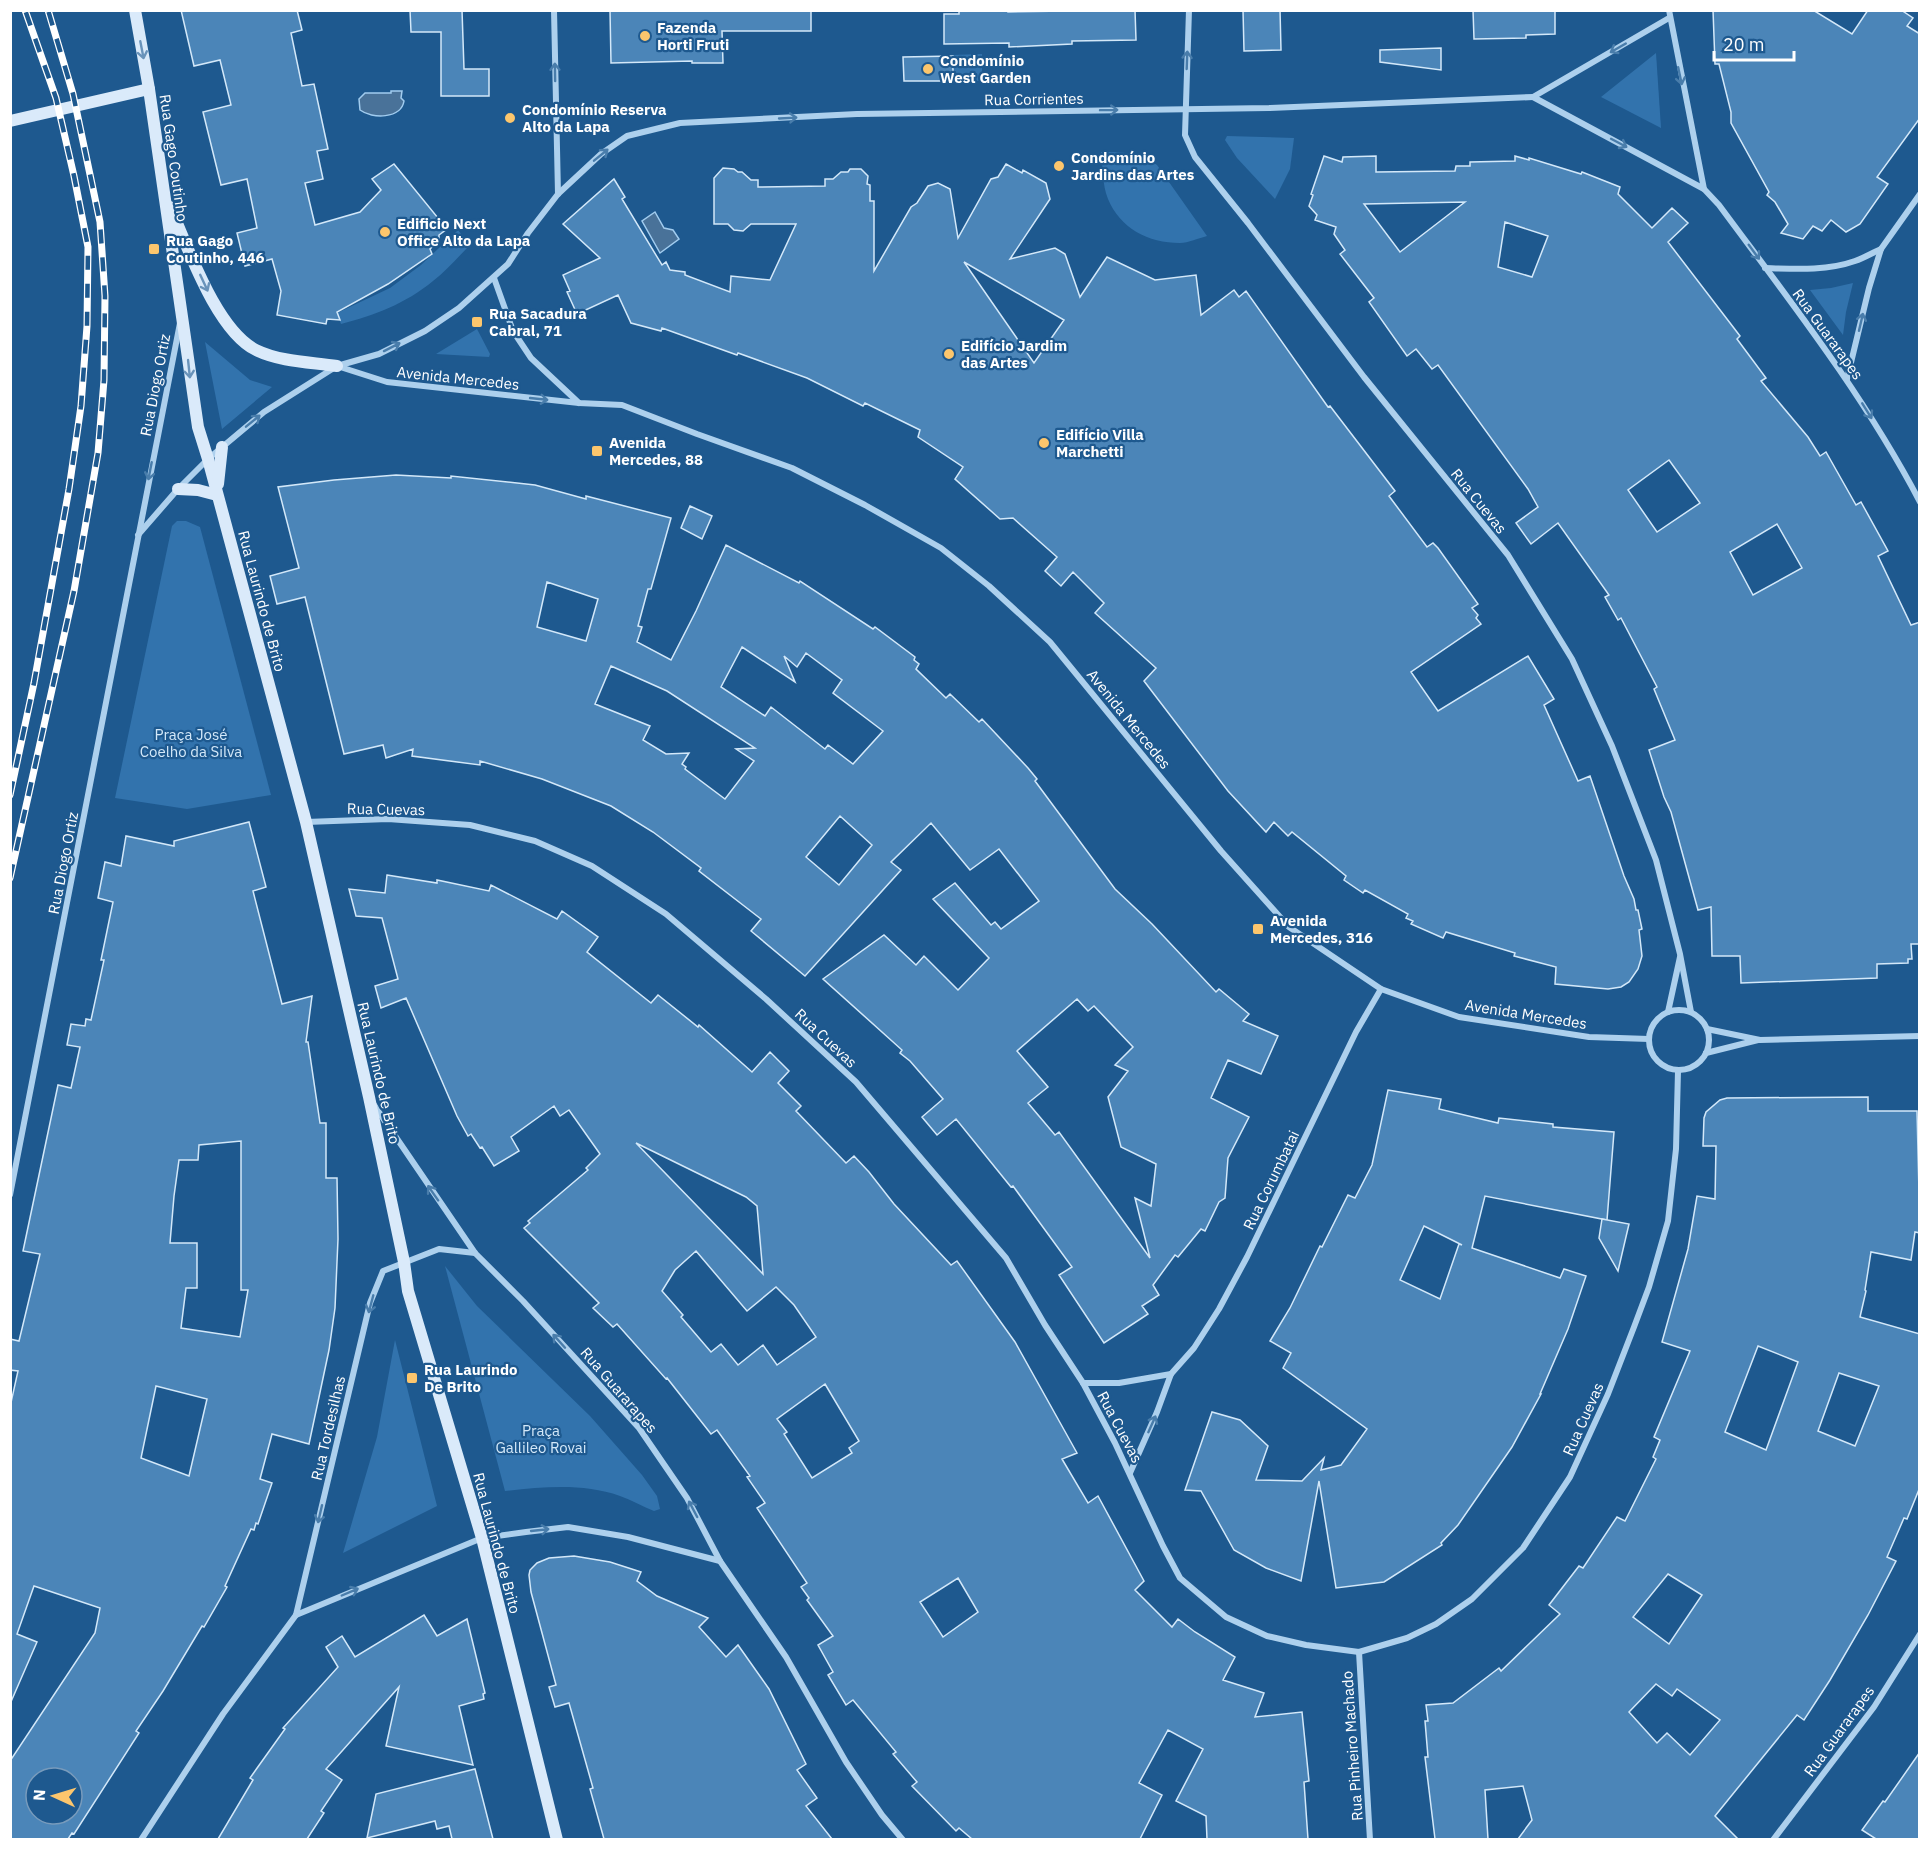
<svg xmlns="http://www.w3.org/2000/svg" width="1930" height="1850" font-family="'IBM Plex Sans',sans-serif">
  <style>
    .green { fill: #3273ad }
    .water { fill: #497299; stroke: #a1ccef; stroke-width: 1.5 }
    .building { fill: #4b85b8; stroke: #d3e8f9; stroke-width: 1.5; fill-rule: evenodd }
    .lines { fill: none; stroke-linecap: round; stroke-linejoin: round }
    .street { stroke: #add0ed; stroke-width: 6 }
    .secondary { stroke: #daeafa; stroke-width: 12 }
    .rail-casing { stroke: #fff; stroke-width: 7 }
    .rail { stroke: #1e598f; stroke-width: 4.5; stroke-dasharray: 14; stroke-linecap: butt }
    .oneway { stroke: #497dab }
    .oneway2 { stroke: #6993ba }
    .poi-dot { fill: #fcc66d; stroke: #1e598f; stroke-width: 2 }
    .labels { text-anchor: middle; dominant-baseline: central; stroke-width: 4.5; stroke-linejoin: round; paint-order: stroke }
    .poi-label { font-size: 15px; font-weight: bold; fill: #fff; stroke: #1e598f; text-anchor: start }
    .street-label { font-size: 15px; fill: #fff; stroke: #1e598f }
    .park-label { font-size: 15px; fill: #d3e8f9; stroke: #1e598f }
  </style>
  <rect width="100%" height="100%" fill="#1e598f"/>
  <g class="green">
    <path d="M1656,53L1661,128L1601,97Z"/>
    <path d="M982,54V81H953V55Z"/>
    <path d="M1227,136L1294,138L1290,169L1275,199L1237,158L1225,140Z"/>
    <path d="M1101,152C1122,152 1139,152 1157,165L1207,236C1199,238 1188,243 1180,243C1148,243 1120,228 1108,199C1102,184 1103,167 1101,152Z"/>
    <path d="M458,230L470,245C458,257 446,271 433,281C405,304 375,315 341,324L337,313L390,288L421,265Z"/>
    <path d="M1853,283L1846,312L1843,335L1810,290L1831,288Z"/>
    <path d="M477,329L490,354L489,357L436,354Z"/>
    <path d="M205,342L250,380L272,387L222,429Z"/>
    <path d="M177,521H186L200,527L271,795L187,809L115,798L172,526Z"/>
    <path d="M445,1266L477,1306L590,1416L642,1475L657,1496L660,1509L654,1511C643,1507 632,1500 620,1496C583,1483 544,1487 505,1491Z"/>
    <path d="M395,1340L437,1506L343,1553L377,1437Z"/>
  </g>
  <g class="water">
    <path d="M391,91H402L401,98L404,101C401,119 372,119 360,110L359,99L365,93H391Z"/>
    <path d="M655,212L664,228L673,230L679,239L660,253L642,221Z"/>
  </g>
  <g class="building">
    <path d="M181,10H297L302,30L291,33L302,86L314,84L328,149L317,151L323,179L305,183L315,225L360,212L381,190L372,179L394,164L447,229L439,235V241L430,249L432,254L388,284L337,312L340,320L327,319L326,324L277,315L281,291L272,259L245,266L237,233L257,228L247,179L221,185L203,112L231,105L220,60L194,66Z"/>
    <path d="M410,10H462L464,69H489V96H441V32H411Z"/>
    <path d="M610,10H811V31H722L723,63H692V61L611,63Z"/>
    <path d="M959,10H1008V12L1135,10L1136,40L1072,41V44L1009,47V43L944,44V14H959Z"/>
    <path d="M1243,10H1280L1281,50L1244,51Z"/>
    <path d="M1473,10H1555V34L1526,35V38L1474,39Z"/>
    <path d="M1713,10H1813L1852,34L1868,10H1901L1913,18L1907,26L1920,34V118L1877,177L1888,184L1860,224L1846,232L1831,220L1822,231L1813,226L1803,239L1781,233L1788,224L1775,202L1767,195L1769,192L1731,123V112L1719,64H1715Z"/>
    <path d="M1441,48V70L1380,62V50Z"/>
    <path d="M953,56V81H904L903,57Z"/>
    <path d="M1324,156L1342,162L1343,157L1376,156V172L1455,171L1456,166H1470V162L1515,161V156L1529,160V158L1581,174L1582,172L1620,187L1618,194L1652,228L1672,208L1688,223L1668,242L1740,336L1737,339L1766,378L1761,381L1808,437L1820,456L1826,452L1856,505L1861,502L1888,551L1878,556L1911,625L1920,622V944H1911L1912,959H1908V963L1877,964V978L1741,983L1740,956H1712L1711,907L1698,910L1671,812L1664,797L1649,750L1675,740L1654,689L1657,687L1621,618L1618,620L1605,597L1609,595L1558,523L1531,544L1516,523L1538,507L1528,489L1438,365L1432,369L1416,349L1407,356L1369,302L1374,298L1340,254L1345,250L1334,234L1336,227L1315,220L1317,215L1309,206L1313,195L1311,194ZM1465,202L1400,252L1364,204ZM1505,222L1548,236L1532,277L1498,267ZM1669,460L1700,503L1657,532L1628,490ZM1777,524L1802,568L1753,595L1730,552Z"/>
    <path d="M1006,164L1022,173L1023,170L1046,183L1050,199L1010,259L1055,248L1065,254L1080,297L1107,257L1155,280L1196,275L1201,315L1234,290L1239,297L1246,291L1328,407L1330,406L1395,491L1389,496L1427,547L1433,543L1438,548L1478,604L1472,608L1478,615L1476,618L1481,624L1411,672L1438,711L1528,656L1554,699L1544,705L1578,781L1590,776L1624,876L1634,899L1636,910H1638L1642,929L1639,930L1642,956L1638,969L1629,982L1621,987L1608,989L1555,984L1556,967L1514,956L1515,953L1446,932L1443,938L1411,924L1413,921L1406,918L1408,914L1365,890L1363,893L1344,880L1346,876L1292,832L1288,836L1274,822L1266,832L1228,791L1144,681L1156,668L1095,613L1104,603L1073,572L1061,586L1045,571L1057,557L1013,518L1000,519L955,479L963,467L918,437L920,430L865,403L863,406L807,378L738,353L737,355L662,328L661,331L631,323L618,295L577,314L567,292L570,291L563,275L600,258L563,224L614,179L625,197L622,199L662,265L666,262L670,270L685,272V275L730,292L731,276L770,280L796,224H751L743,231L734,230L728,224H714V178L723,168L734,169L738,172H742L751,180H758V187L825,186V179H833L841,172H848L850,169H861L868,176L867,184L870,185V201H874V271L911,207L917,203L928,186L938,183L950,189L958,238L991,179L998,177ZM964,262L1064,320L1034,363Z"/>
    <path d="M396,475L451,478V476L535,485L586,499V496L671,518L651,589H648L638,626L642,627L637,642L671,660L696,611L726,545L799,583L800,581L873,629L875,627L915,657L914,660L919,664L916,669L946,698L950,694L979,722L982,719L1028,768L1037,779L1035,781L1115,889L1152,924L1216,992L1219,989L1249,1014L1243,1021L1278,1036L1261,1074L1228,1060L1211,1098L1249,1117L1228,1158L1225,1198L1219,1202L1205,1231L1201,1229L1178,1257L1175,1255L1153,1285L1159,1295L1142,1306L1148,1314L1104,1343L1059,1275L1072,1267L1013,1186L1011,1187L956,1119L937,1135L922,1117L943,1099L910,1061L900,1053L902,1050L823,979L884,935L916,965L924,956L958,990L989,958L933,899L955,883L991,925L995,922L1001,929L1039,901L999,849L970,870L931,823L891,862L901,870L805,976L751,931L761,919L699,871L701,868L653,832L611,806L542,779L480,761V765L412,756L413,749L386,758L383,745L344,754L305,597L277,604L270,576L299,568L278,487L334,480ZM547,582L598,599L586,641L537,627ZM742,647L795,682L784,656L797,667L806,653L842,680L833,693L883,731L853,764L828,745L825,749L771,707L765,716L721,687ZM611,666L667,691L755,748L736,749L754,761L725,799L685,769L686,767L682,764L689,753L666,754L643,740L650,726L595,704ZM840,816L872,845L839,885L806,857ZM1077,999L1088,1011L1094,1006L1133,1047L1115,1065L1128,1071L1108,1097L1121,1147L1156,1164L1151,1206L1135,1198L1150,1258L1059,1132L1055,1135L1028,1103L1048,1087L1017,1051Z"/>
    <path d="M690,506L712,516L702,539L681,528Z"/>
    <path d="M249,822L266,887L253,891L282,1004L312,996L306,1042H308L320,1123H326V1178H337L338,1239L335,1308L329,1350L309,1444L272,1434L260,1479L272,1483L258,1524L256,1523L254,1530L251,1529L225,1586L227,1587L204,1627L202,1626L163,1691L136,1731L139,1733L74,1834L72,1833L68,1839H10V1761L95,1633L100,1608L34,1586L17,1634L37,1642L10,1704V1407L18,1371L10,1370V1339L19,1341L40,1254L23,1251L58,1085L71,1088L80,1047L67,1045L71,1024L85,1026L86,1019L91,1020L104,960H101L113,902L98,898L105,862L121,866L126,836L174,846V841ZM241,1141V1290H248L240,1337L181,1328L186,1288H197V1243H170L174,1196L179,1160H198L199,1145ZM156,1386L207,1399L189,1476L141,1458ZM36,1778H72V1814H36Z"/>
    <path d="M387,875L437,883V880L489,891L491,885L557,919L562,911L598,937L587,952L651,1003L658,995L698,1027L699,1025L752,1072L770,1052L789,1071L778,1083L801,1106L796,1111L846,1163L854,1156L869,1172L894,1204L951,1265L957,1261L1015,1342L1077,1453L1062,1459L1088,1503L1098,1496L1144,1581L1135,1590L1172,1627L1178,1619L1195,1632L1235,1657L1223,1680L1264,1693L1255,1717L1302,1712L1309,1781L1304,1782L1308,1839H1207L1206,1816L1176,1801L1203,1749L1168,1730L1139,1783L1162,1795L1140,1839H972L959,1828L956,1831L912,1786L917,1782L893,1754L896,1752L853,1700L846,1705L828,1675L833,1672L818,1645L833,1636L807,1600L809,1598L801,1587L807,1583L757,1508L765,1503L747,1477L750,1476L717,1430L711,1434L667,1378L666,1379L617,1324L613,1327L593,1308L599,1303L524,1228L530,1223L528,1221L588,1170L586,1168L600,1154L569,1110L560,1116L554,1106L511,1137L519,1151L494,1166L482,1147L480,1148L471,1134L468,1136L457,1116L406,998L381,1008L375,986L398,979L382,918L356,916L349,889L385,893ZM636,1143L746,1197L757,1206L763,1274ZM696,1251L747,1311L776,1287L794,1305L816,1337L777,1365L763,1345L738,1365L721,1344L711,1352L681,1317L683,1315L662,1291L675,1270ZM825,1384L859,1441L849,1448L852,1453L812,1478L784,1434L787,1432L777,1419ZM958,1578L978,1612L943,1637L920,1602Z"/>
    <path d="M1388,1090L1441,1099L1439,1109L1498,1123L1499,1118L1553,1124V1127L1614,1132L1607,1220L1485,1196L1472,1248L1560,1278L1564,1269L1586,1276L1568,1329L1540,1394H1541L1512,1447L1458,1525L1441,1543L1442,1545L1384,1582L1336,1588L1319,1481L1301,1581L1266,1568L1234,1550L1201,1491L1185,1490L1212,1412L1240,1420L1268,1446L1256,1480L1302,1481L1324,1458L1321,1470L1341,1465L1367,1429L1283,1368L1291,1353L1270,1341L1290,1308L1320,1246L1322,1247L1348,1195L1355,1198L1372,1165ZM1424,1226L1462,1245L1459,1244L1440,1299L1400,1280Z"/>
    <path d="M1868,1097V1111H1917L1920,1233L1915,1232L1911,1260L1871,1252L1865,1290L1866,1291L1860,1317L1920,1334V1487L1907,1519L1904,1518L1887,1557L1896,1561L1868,1615L1830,1680L1804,1720L1797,1715L1715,1816L1738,1839H1518L1532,1820L1523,1786L1485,1790L1488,1839H1435L1425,1757H1428L1425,1721H1428L1426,1705L1453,1703L1499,1668L1501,1671L1560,1614L1549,1605L1579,1566L1583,1568L1617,1517L1625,1521L1656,1459L1653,1457L1660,1440L1654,1437L1690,1351L1662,1342L1688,1249L1697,1196L1715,1199L1716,1146H1703L1704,1118L1706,1112L1720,1100L1727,1098ZM1758,1346L1798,1362L1766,1450L1725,1432ZM1839,1373L1879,1386L1855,1446L1818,1431ZM1668,1574L1702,1595L1669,1644L1633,1617ZM1656,1684L1672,1696L1677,1689L1720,1720L1690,1755L1667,1733L1657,1743L1629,1712Z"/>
    <path d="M1602,1219L1629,1224L1618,1271L1599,1238Z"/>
    <path d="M574,1556L610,1562L641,1572L637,1581L657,1596L708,1618L699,1627L726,1657L738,1645L769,1689L806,1764L797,1770L817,1798L806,1806L832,1839H604L590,1789L593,1788L569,1703L555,1707L549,1687L556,1685L531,1592L529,1575L530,1570L537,1563L549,1558Z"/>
    <path d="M424,1615L437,1636L467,1619L485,1693L483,1694L484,1699L459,1706L473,1765L386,1746L399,1687L326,1769L342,1780L321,1811L324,1813L307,1839H218L253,1780L250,1778L285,1729L283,1728L338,1667L326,1647L342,1636L355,1657Z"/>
    <path d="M1920,1752V1839H1876L1862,1830L1883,1801L1885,1802Z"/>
    <path d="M475,1769L493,1839H452L449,1826L437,1829L435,1821L367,1838L376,1794Z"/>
  </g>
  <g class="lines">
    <g class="street">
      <path d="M554,10L558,194"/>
      <path d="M1189,10L1185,135L1195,157L1248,223L1364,377L1508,555L1572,659L1612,746L1656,860L1680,954L1691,1012"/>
      <path d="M1669,10L1704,189"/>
      <path d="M1669,18L1533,97L1704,189L1719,205C1790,301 1864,395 1920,502"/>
      <path d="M1765,268C1795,269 1827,271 1855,261C1864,258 1872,253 1881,249"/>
      <path d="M494,278L513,331L531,358L579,403"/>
      <path d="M337,366L387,382L579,403L622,405L697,434L792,468L865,505L941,548L989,586L1050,642L1221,851L1289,927L1381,989L1459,1017L1589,1037L1649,1039"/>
      <path d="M1847,379L1869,288L1881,249L1920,194"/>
      <path d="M138,535L178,489L208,459L264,412L337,366L379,354L425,331L459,308L508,264L528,233L558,194L601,154L627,136L680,123L857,114L1269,108L1533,97"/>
      <path d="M306,822L388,819L470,825L535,841L592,866L666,914L766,999L856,1082L1006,1258L1045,1325L1083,1383L1115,1443L1163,1546L1180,1578L1226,1617L1267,1636L1306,1645L1359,1652L1407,1638L1436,1624L1472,1599L1523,1548L1570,1477L1608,1394L1634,1327L1649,1287L1668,1221L1676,1149L1678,1071"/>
      <circle cx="1679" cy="1040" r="30"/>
      <path d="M1668,1012L1680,957"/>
      <path d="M1707,1029L1760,1040L1920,1036"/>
      <path d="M1706,1053L1758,1040"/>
      <path d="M374,1105L475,1253L523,1301L639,1428L687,1498L720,1561L786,1657L846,1762L882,1815L903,1840"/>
      <path d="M10,1195L180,323"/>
      <path d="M1083,1383H1119L1171,1374"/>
      <path d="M1130,1473L1157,1412L1171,1374L1194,1348L1219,1309L1247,1257L1356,1032L1381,989"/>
      <path d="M296,1615L482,1538L526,1532L568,1527L628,1537L720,1561"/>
      <path d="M1359,1652L1370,1840"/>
      <path d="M141,1840L223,1714L296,1615L370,1303L383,1271L439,1249L475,1253"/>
      <path d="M1773,1840L1874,1707L1920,1634"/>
    </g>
    <g class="secondary">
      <path d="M135,10L149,89L198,427L208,459L306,822L369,1097L404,1262L408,1291L482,1538L557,1840"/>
      <path d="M10,121L149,89"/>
      <path d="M170,207C188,247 216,330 256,350C281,362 310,362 337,366"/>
      <path d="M218,484L222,447"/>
      <path d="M178,489L198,490L217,495"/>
    </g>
    <g class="rail-casing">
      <g id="rail">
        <path d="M10,795L34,683L69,489L81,406L87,326L88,247L74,176L56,98L25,10"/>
        <path d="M10,878L74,591L98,453L104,380L105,296L100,222L73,94L48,10"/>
      </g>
    </g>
    <use href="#rail" class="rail"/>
  </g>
  <defs><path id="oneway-shaft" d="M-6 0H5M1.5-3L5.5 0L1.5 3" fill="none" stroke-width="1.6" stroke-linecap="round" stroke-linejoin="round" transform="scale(1.5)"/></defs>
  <g class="oneway">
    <use href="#oneway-shaft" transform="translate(1618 48) rotate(150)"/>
    <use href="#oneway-shaft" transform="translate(1187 60) rotate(-88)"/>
    <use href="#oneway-shaft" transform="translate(555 72) rotate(-91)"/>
    <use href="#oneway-shaft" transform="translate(1680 76) rotate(78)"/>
    <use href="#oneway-shaft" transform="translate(1109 110) rotate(-1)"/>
    <use href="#oneway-shaft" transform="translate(788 118) rotate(-3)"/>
    <use href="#oneway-shaft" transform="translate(1619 143) rotate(28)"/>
    <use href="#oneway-shaft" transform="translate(601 155) rotate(-39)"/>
    <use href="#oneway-shaft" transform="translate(1754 252) rotate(54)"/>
    <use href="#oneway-shaft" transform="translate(1861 322) rotate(-77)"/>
    <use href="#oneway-shaft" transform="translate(392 347) rotate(-27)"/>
    <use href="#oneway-shaft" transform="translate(539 399) rotate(6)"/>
    <use href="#oneway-shaft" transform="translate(1867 411) rotate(58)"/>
    <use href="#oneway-shaft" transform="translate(253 421) rotate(-39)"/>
    <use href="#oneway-shaft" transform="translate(150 471) rotate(101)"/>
    <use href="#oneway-shaft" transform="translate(433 1193) rotate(-125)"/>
    <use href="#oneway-shaft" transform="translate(371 1304) rotate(105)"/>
    <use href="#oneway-shaft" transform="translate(559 1341) rotate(-132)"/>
    <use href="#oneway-shaft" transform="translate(1152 1424) rotate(-66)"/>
    <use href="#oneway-shaft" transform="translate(693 1509) rotate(-118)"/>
    <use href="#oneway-shaft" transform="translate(320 1514) rotate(103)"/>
    <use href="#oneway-shaft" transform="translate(540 1530) rotate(-6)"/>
    <use href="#oneway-shaft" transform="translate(350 1592) rotate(-23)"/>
  </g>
  <g class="oneway2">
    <use href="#oneway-shaft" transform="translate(142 50) rotate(79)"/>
    <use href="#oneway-shaft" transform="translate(204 283) rotate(65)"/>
    <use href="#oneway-shaft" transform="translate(189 369) rotate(84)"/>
  </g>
  <g class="poi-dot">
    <circle cx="645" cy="36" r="6"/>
    <circle cx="928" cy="69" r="6"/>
    <circle cx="510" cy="118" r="6"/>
    <circle cx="1059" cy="166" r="6"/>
    <circle cx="385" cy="232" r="6"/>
    <rect x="148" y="243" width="12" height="12" rx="3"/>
    <rect x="471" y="316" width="12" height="12" rx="3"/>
    <circle cx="949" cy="354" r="6"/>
    <circle cx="1044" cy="443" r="6"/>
    <rect x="591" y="445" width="12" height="12" rx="3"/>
    <rect x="1252" y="923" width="12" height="12" rx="3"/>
    <rect x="406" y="1372" width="12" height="12" rx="3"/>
  </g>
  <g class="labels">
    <g class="poi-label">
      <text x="657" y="27">Fazenda<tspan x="657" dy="17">Horti Fruti</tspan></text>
      <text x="940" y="60">Condomínio<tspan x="940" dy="17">West Garden</tspan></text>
      <text x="522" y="109">Condomínio Reserva<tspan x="522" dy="17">Alto da Lapa</tspan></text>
      <text x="1071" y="157">Condomínio<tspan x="1071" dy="17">Jardins das Artes</tspan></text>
      <text x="397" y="223">Edificio Next<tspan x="397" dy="17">Office Alto da Lapa</tspan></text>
      <text x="166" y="240">Rua Gago<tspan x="166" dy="17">Coutinho, 446</tspan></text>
      <text x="489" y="313">Rua Sacadura<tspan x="489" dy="17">Cabral, 71</tspan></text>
      <text x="961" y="345">Edifício Jardim<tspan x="961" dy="17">das Artes</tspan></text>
      <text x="1056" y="434">Edifício Villa<tspan x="1056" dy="17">Marchetti</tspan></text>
      <text x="609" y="442">Avenida<tspan x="609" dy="17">Mercedes, 88</tspan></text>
      <text x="1270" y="920">Avenida<tspan x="1270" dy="17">Mercedes, 316</tspan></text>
      <text x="424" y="1369">Rua Laurindo<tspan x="424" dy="17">De Brito</tspan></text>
    </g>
    <g class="street-label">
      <text transform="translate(1034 99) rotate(-1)">Rua Corrientes</text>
      <text transform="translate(174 158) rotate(82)">Rua Gago Coutinho</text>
      <text transform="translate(1828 334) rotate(54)">Rua Guararapes</text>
      <text transform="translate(458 378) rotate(6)">Avenida Mercedes</text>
      <text transform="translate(155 385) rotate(-79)">Rua Diogo Ortiz</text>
      <text transform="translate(1479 501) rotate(51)">Rua Cuevas</text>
      <text transform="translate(262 601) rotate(75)">Rua Laurindo de Brito</text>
      <text transform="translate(1129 719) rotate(51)">Avenida Mercedes</text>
      <text transform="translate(386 809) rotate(1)">Rua Cuevas</text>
      <text transform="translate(63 863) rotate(-79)">Rua Diogo Ortiz</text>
      <text transform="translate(1526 1014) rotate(9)">Avenida Mercedes</text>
      <text transform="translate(826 1038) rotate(43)">Rua Cuevas</text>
      <text transform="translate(379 1073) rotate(77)">Rua Laurindo de Brito</text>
      <text transform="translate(1271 1180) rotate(-64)">Rua Corumbatai</text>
      <text transform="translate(619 1390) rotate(49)">Rua Guararapes</text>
      <text transform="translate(1583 1419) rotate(-66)">Rua Cuevas</text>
      <text transform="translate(1120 1427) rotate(62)">Rua Cuevas</text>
      <text transform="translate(328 1428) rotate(-77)">Rua Tordesilhas</text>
      <text transform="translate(497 1543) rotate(75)">Rua Laurindo de Brito</text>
      <text transform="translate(1839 1731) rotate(-54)">Rua Guararapes</text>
      <text transform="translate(1352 1746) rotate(-94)">Rua Pinheiro Machado</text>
    </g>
    <g class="park-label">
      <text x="191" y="734">Praça José<tspan x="191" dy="17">Coelho da Silva</tspan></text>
      <text x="541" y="1430">Praça<tspan x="541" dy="17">Gallileo Rovai</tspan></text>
    </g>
  </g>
  <rect width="1930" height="1850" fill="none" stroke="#ffffff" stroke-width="24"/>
  <g transform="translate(54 1796) rotate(274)"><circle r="28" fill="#1e598f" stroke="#789bbc" stroke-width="1.5"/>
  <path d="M0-4.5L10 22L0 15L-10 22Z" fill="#fcc66d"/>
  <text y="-9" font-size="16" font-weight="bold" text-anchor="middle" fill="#ffffff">N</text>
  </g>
  <path d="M1714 51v9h80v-9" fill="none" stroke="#ffffff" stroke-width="3"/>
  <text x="1723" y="51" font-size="18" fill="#ffffff" stroke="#1e598f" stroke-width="4.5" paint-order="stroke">20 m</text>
</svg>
